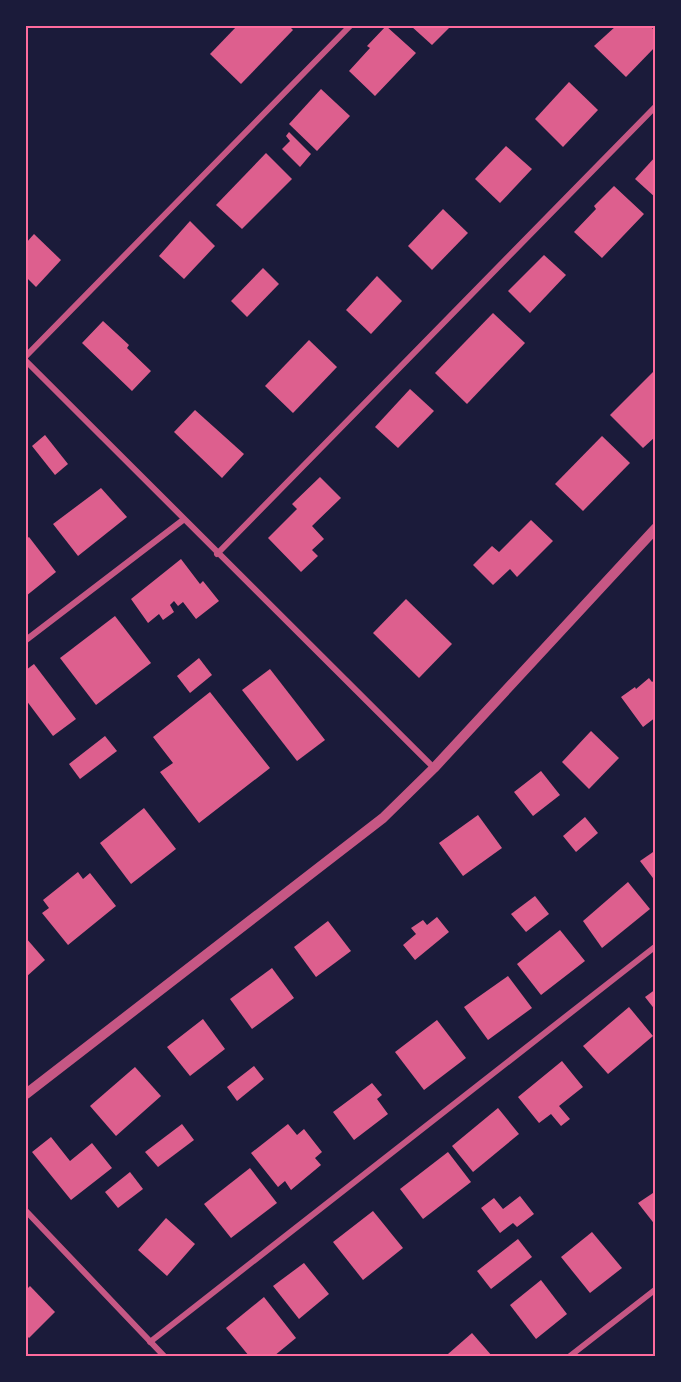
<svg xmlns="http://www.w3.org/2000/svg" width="681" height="1382" font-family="Inter,sans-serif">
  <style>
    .building { fill: #dd5f8e }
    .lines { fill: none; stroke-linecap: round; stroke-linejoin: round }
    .minor { stroke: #c65784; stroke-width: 6 }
    .tertiary { stroke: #c65784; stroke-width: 10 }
    .neatline { fill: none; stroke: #ff6b9d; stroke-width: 2 }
  </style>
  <rect width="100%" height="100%" fill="#1b1b3a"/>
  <g class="building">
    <path d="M237,26H289L293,30L241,84L210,54Z"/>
    <path d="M386,26L416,53L375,96L349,71L370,48L367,46Z"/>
    <path d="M411,26H451L432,45Z"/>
    <path d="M616,26H649L656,31V46L626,77L594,46Z"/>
    <path d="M569,82L598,110L563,147L535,119Z"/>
    <path d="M321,89L350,116L317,151L289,124Z"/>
    <path d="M289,132L311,154L300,167L282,149L290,141L286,136Z"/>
    <path d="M506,146L532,169L500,203L475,179Z"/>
    <path d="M266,153L292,179L242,229L216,205Z"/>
    <path d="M656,156V198L635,179Z"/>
    <path d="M614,186L644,214L602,258L574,232L596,209L594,206Z"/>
    <path d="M443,209L468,233L432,270L408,246Z"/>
    <path d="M190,221L215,246L184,279L159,256Z"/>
    <path d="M34,234L61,260L36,287L26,277V243Z"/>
    <path d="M544,255L566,275L530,313L508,291Z"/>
    <path d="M263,268L279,284L247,317L231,301Z"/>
    <path d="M377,276L402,301L371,334L346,310Z"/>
    <path d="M493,313L525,343L467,404L435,373Z"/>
    <path d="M103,321L129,345L127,348L151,371L132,391L82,343Z"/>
    <path d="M309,340L337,367L293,413L265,386Z"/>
    <path d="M656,369V436L643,448L610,415Z"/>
    <path d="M410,389L434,411L398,448L375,427Z"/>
    <path d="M195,410L244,454L222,478L174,432Z"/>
    <path d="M45,435L68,464L55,475L32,446Z"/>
    <path d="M602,436L630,463L583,511L555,484Z"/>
    <path d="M320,477L341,498L312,526L324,539L312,550L318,556L301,572L268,538L297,509L292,504Z"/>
    <path d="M101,488L127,517L78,556L53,524Z"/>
    <path d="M531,520L553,541L517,577L510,569L493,585L473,565L492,546L499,552Z"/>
    <path d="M29,537L56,572L26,596V539Z"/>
    <path d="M181,559L200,584L203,581L219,601L196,619L183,602L178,606L174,601L170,605L174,612L163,620L159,614L148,623L131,599Z"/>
    <path d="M406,599L452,644L419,678L373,633Z"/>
    <path d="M115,616L151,663L96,705L60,658Z"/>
    <path d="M199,658L212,675L190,693L177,676Z"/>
    <path d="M34,664L76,719L53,736L26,700V670Z"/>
    <path d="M270,669L325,740L297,761L242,690Z"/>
    <path d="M649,678L652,682L656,679V717L643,727L621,697L635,687L636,689Z"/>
    <path d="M210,692L270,768L199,823L160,772L173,763L153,737Z"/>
    <path d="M591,731L619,758L589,789L562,762Z"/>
    <path d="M105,736L117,751L80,779L69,764Z"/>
    <path d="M541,771L560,795L533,816L514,792Z"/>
    <path d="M144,808L176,849L131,884L100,843Z"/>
    <path d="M478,815L502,848L463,876L439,843Z"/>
    <path d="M585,817L598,833L576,852L563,836Z"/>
    <path d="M656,850V882L640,861Z"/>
    <path d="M78,872L83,879L90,873L116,906L68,945L42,913L49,908L43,900Z"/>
    <path d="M628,882L650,909L602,948L583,921Z"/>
    <path d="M535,896L549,914L526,932L511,914Z"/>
    <path d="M437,917L449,932L415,960L403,945L416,934L411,928L423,920L427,925Z"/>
    <path d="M328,921L351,951L316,977L294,947Z"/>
    <path d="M560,930L585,961L541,995L517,964Z"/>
    <path d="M26,938L45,960L26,977Z"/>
    <path d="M272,968L294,998L252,1029L230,999Z"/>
    <path d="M508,976L532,1008L488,1040L464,1007Z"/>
    <path d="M656,989V1011L645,997Z"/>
    <path d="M629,1007L653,1036L608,1074L583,1046Z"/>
    <path d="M203,1019L225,1049L190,1076L167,1047Z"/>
    <path d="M437,1020L466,1058L424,1090L395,1052Z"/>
    <path d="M562,1061L583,1087L559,1106L570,1119L561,1126L551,1114L539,1123L518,1097Z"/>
    <path d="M254,1066L264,1079L237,1101L227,1087Z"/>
    <path d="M135,1067L161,1096L116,1136L90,1106Z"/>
    <path d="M372,1083L382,1095L377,1099L388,1114L354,1140L333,1112Z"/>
    <path d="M498,1108L519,1134L473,1172L452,1146Z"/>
    <path d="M182,1124L194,1140L158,1167L145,1152Z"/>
    <path d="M288,1124L297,1135L304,1129L322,1152L315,1158L321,1165L291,1190L285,1181L278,1187L251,1153Z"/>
    <path d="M51,1137L70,1161L92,1143L112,1168L71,1200L32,1152Z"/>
    <path d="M448,1152L471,1182L423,1219L400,1189Z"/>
    <path d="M250,1168L277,1203L231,1238L204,1204Z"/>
    <path d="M130,1172L143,1189L118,1208L105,1192Z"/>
    <path d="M656,1191V1226L638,1203Z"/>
    <path d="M520,1196L534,1214L517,1227L513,1223L500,1233L481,1208L494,1198L503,1209Z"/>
    <path d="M373,1211L403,1248L363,1280L333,1242Z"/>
    <path d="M166,1218L195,1244L167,1276L138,1250Z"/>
    <path d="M592,1232L622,1268L590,1293L561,1257Z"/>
    <path d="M518,1239L532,1257L491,1289L477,1271Z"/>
    <path d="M304,1263L329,1294L299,1319L273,1286Z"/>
    <path d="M541,1280L567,1314L536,1339L510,1305Z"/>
    <path d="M30,1286L55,1312L29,1338L26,1335V1290Z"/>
    <path d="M264,1297L296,1338L274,1356H249L226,1328Z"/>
    <path d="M472,1333L492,1356H450L448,1354Z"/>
  </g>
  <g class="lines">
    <g class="minor">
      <path d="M26,356L350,26"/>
      <path d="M26,361L434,768"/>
      <path d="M217,554L656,106"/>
      <path d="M26,640L183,520"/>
      <path d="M26,1211L164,1356"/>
      <path d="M150,1342L656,946"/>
      <path d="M570,1356L656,1289"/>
    </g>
    <path class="tertiary" d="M26,1094L383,818L434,768L656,528"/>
  </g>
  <rect width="681" height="1382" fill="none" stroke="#1b1b3a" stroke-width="54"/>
  <rect x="27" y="27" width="627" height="1328" class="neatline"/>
</svg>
